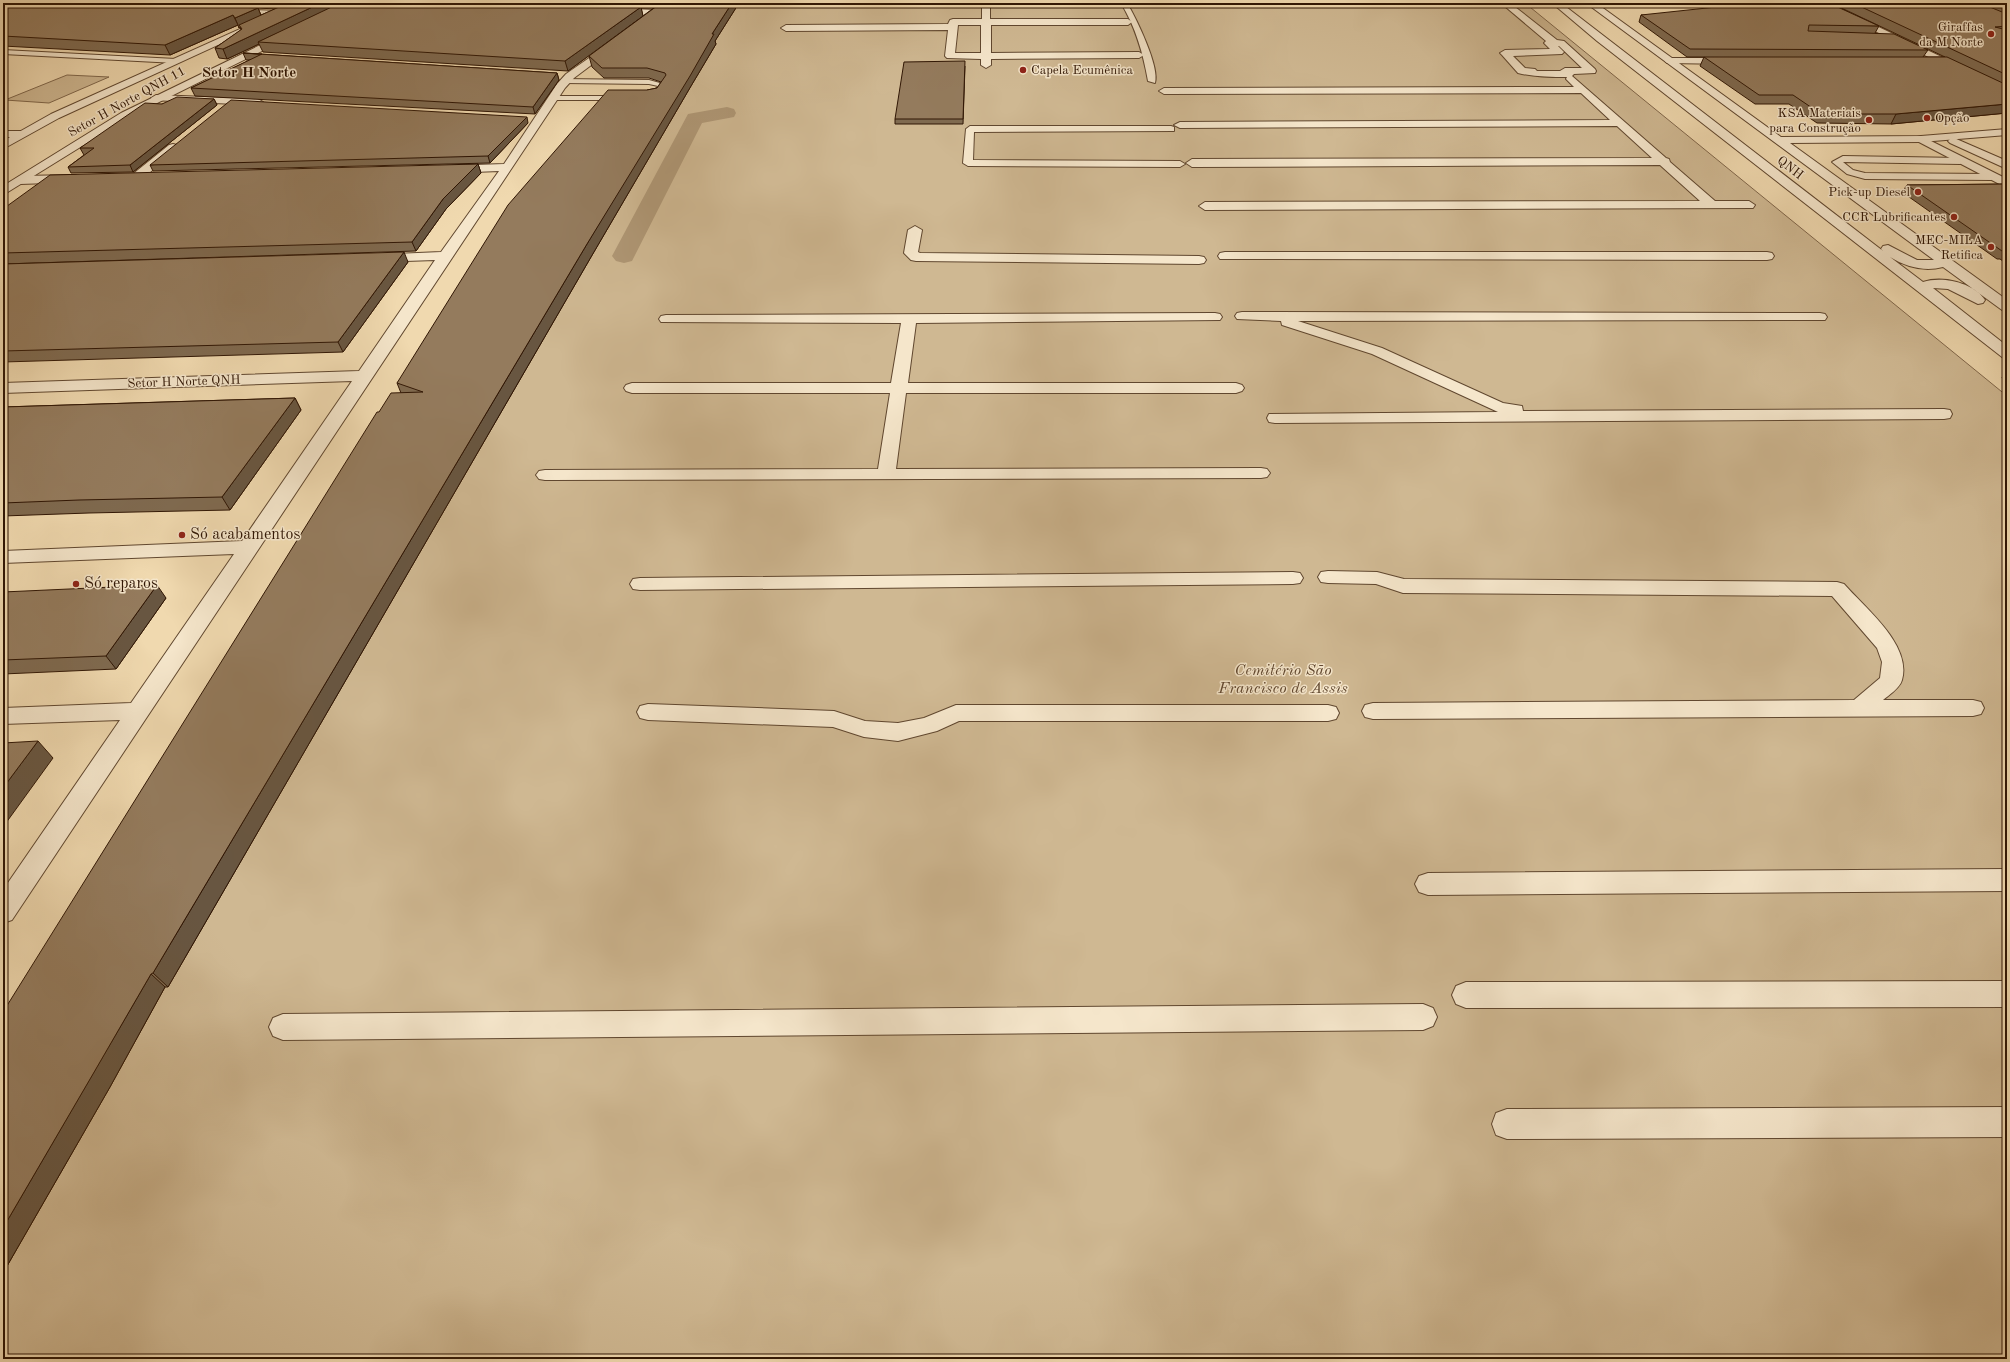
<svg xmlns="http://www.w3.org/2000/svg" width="2010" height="1362" font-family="'Old Standard TT',serif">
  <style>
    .green { fill: #cfb892; stroke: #80674b }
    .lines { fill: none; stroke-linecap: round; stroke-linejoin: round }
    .canal { fill: #af9775; fill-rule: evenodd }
    .service-casing { stroke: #60472f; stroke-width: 2 }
    .minor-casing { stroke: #60472f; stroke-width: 2 }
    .tertiary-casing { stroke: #60472f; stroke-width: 2 }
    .path { stroke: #301604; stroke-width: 2; stroke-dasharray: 2 1.5; stroke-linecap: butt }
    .service { fill: #f5e6cb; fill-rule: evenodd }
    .minor { fill: #f5e6cb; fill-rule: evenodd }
    .tertiary { fill: #f5e6cb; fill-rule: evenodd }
    .wall { fill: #7f6a50; stroke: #301604; fill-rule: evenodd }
    .shaded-wall { fill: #685641; stroke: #301604 }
    .building { fill: #947b5d; stroke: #301604 }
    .poi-dot { fill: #8f2418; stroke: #f5e6cb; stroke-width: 1.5 }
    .labels { text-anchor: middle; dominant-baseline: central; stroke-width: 3; stroke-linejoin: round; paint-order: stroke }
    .far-poi-label { font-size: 13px; fill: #301604; stroke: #f5e6cb; text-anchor: end }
    .far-street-label { font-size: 13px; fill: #301604; stroke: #f5e6cb }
    .far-quarter-label { font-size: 15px; font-weight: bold; fill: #301604; stroke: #f5e6cb }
    .poi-label { font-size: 16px; fill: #301604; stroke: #f5e6cb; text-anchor: start }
    .park-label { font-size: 16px; font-style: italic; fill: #60472f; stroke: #f5e6cb }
  </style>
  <rect width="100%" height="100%" fill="#f0d9af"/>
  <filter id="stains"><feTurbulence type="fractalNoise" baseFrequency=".005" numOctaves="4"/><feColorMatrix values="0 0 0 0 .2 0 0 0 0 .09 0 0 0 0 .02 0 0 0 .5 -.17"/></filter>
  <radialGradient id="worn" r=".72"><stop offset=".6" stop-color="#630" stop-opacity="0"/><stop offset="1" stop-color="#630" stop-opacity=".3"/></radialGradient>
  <g class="green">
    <path d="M736,3H1525L2007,396V1359H3V1249Z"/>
    <path d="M67,75L109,77L49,103L5,100Z"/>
  </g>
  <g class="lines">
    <path class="canal" d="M727,107L734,109L736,113L734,117L702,123L632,261L624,263L616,261L612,256L688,114Z"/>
    <g class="service-casing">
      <g id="service">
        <path d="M1121,3H1127C1136,18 1160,67 1155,83L1148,81C1143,53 1136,28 1121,3Z"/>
        <path d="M3,50L176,59L180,61L176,63L3,54Z"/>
        <path d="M562,79L649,80L667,85L659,97L648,99L644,97L645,95L653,93L658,86L649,84L565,83L561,81Z"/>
        <path d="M551,96H623L627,98L623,100H551Z"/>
        <path d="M970,126H1171L1174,127V131L974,132L973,160L1180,161L1185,164L1180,167L968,166L963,163L966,129Z"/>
        <path d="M3,131H23L27,134L23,137H3Z"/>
        <path d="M1843,156L1960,158L1965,161L1960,164L1843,162L1853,170L1865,173L1991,174L1996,177L1991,180L1865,179L1847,174L1832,162Z"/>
      </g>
    </g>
    <g class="minor-casing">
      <g id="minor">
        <path d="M984,3H1051L1047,6L990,7V19H1128L1132,22L1128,25H991V53L1139,52L1144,55L1139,58L991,59V65L986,68L981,65V59L947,58L945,56L948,30L786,31L781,28L786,25L948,24L950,20L953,19H982V5ZM958,25H981V53H955Z"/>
        <path d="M1501,3H1510L1557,40L1564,41L1595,69L1596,71L1595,73L1574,74L1572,76L1666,158L1669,159L1670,162L1715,201H1749L1755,205L1753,208L1205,210L1199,206L1205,202L1700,201L1660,165L1192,167L1186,163L1192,159L1652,158L1617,126L1180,128L1174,125L1180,122L1610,120L1581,93L1164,94L1159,91L1164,88L1574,87L1566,79L1567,77C1550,77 1534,77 1518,73L1502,55L1500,53L1505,50L1550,49L1544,43L1546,41ZM1558,46H1559L1582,68H1565L1560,71H1537L1535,69L1525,68L1513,56L1562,54L1564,52Z"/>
        <path d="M1587,3H1780V4L1776,7H1591L1588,6Z"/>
        <path d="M1817,3H1828L2007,88V95Z"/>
        <path d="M612,8L655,10L659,13L655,16L609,13L608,11Z"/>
        <path d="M230,9L280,11L284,14L280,17L227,14V10Z"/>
        <path d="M615,40L618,41V45L574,78L565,88L12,920L3,923V890L120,720L3,724V708L131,703L234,554L3,563V551L242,541L352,381L3,393V383L359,371L435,260L376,262L371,261L369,258L371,255L441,252L499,171L449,173L443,169L445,166L504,164L557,84L566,74Z"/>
        <path d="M1670,58H1731L1736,61L1731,64L1667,63L1665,61Z"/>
        <path d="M156,95L258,99L263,102L258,105L152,100L151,98Z"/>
        <path d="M1921,136L2007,179V188L1917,141L1915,139L1917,137Z"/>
        <path d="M1954,138L2007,161V169L1950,143L1948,141L1950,139Z"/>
        <path d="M173,144L177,145L179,147L177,149L141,180H133L131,177L133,174L169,145Z"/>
        <path d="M75,175L79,176L81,179L79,182L20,184L14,180L20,176Z"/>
        <path d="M915,226L922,230L918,252L920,253L1199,256L1204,257L1206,260L1204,263L1199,264L916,261L911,260L904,253L908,230Z"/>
        <path d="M1225,252H1767L1772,253L1774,256L1772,259L1767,260L1220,259L1218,256L1220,253Z"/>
        <path d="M1242,312L1820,313L1825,314L1827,317L1825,320L1298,321L1382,348L1503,403L1522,406L1523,411L1944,409L1950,410L1952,414L1950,418L1944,419L1275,423L1269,422L1267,418L1269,414L1498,412L1372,354L1282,325L1281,321L1237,319L1235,316L1237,313Z"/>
        <path d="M1215,313L1220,314L1222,317L1220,320L916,323L908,383H1236L1242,385L1244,388L1242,391L1236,393H906L896,469L1261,468L1267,469L1270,473L1267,477L1261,478L545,480L539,479L536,475L539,471L545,470L878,469L890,393H632L626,391L624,388L626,385L632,383H891L901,323L661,322L659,319L661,316L666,315Z"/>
        <path d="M1328,571L1377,572L1404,579L1837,582L1844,584C1866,609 1912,645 1902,680C1900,688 1889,695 1883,700H1973L1981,702L1984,708L1981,714L1973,716L1373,719L1365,717L1362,711L1365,705L1373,703L1854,700L1880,678L1882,662L1877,648L1832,596L1403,593L1376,584L1328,583L1321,582L1318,577L1321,572Z"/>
        <path d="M1293,572L1300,573L1303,578L1300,583L1293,584L640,590L633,589L630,584L633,579L640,578Z"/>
        <path d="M648,704L834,711L865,721L898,723L924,718L956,705H1328L1336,707L1339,713L1336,719L1328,721H959L937,731L898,741L864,737L833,727L648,720L640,718L637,712L640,706Z"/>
        <path d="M2007,869V891L1428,895L1419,892L1415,884L1419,876L1428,873Z"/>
        <path d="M2007,981V1007L1466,1008L1456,1004L1452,995L1456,986L1466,982Z"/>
        <path d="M1423,1004L1433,1008L1437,1017L1433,1026L1423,1030L283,1040L273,1036L269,1027L273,1018L283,1014Z"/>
        <path d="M2007,1107V1137L1507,1139L1496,1135L1492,1124L1496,1113L1507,1109Z"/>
      </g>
    </g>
    <g class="tertiary-casing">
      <g id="tertiary">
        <path d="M298,3H309L59,118L3,149V141L51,114Z"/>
        <path d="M1552,3H1561L1883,251L1881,249L1883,246L1888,245L1917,260H1934L1586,3H1596L1781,137L1921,136L2007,129V135L1921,142L1790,143L2007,300V311L2002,310L1943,267C1925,272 1906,267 1890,257L1923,282C1942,276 1973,282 1985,300L1983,303L1978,304L1948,289L1933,288L2007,346V359L2002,357L1597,41Z"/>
        <path d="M287,32L290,33V37L129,117L3,195V186L121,113Z"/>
      </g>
    </g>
    <path class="path" d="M2002,377L2007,381"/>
    <use href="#service" class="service"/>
    <use href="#minor" class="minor"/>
    <use href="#tertiary" class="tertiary"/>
  </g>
  <g class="wall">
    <path d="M3,3H739L715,41L716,44L691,86L591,257L168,987H165L110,1087L3,1273L379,412L401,393L397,383L647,90L657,88L661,82L649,78H604L592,67L589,56L659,4L653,8H641L643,16L568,71L263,52L259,44L227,59L219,58L215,48L241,30L240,27L239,28L238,25L170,55L3,46ZM258,8L275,9L261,15Z"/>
    <path d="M1831,3H2007V113L1891,124L1817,123L1789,104H1755L1700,66L1704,57H1687L1639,22L1641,15L1879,26L1875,33L1928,50L1923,57H1945Z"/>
    <path d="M243,53L557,73L559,80L535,114L195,96L191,88L250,60H246Z"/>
    <path d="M965,66L963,124H895V119Z"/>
    <path d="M214,99L217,105L133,172L71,173L68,167L84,155L80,148L162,104Z"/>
    <path d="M528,123L490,163L153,171L150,165Z"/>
    <path d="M478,164L481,173L446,209L416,251L3,264V209Z"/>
    <path d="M2007,184V264L2000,259H1997L1902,192L1907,185Z"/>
    <path d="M408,262L343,352L3,362V264Z"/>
    <path d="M295,398L301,410L230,510L89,513L3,516V407Z"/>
    <path d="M3,592L166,598L116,669L3,674Z"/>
  </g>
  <g class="shaded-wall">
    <path d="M277,3H294L280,9Z"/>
    <path d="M321,3H344L258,42L259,44L227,59L223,49Z"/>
    <path d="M651,3H661L653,8Z"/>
    <path d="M732,3H739L715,41L716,44L691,86L591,257L168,987L153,973L712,34Z"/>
    <path d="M641,7L643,16L568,71L565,61Z"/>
    <path d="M258,8L262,18L239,28L235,18Z"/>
    <path d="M233,15L238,25L170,55L165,45Z"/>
    <path d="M557,73L559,80L535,114L533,107Z"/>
    <path d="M214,99L217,105L133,172L130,165Z"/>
    <path d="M2007,104V113L1891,124L1896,114Z"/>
    <path d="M527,117L528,123L490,163L488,156Z"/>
    <path d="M478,164L481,173L446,209L416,251L412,242L443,199Z"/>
    <path d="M404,252L408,262L343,352L338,342Z"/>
    <path d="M295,398L301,410L230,510L222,497Z"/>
    <path d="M157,585L166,598L116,669L106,656Z"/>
    <path d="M38,741L53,758L3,827V788Z"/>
    <path d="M151,974L165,987L110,1087L3,1273V1228Z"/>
  </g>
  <g class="building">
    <path d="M3,3H160L258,8L235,18L233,15L165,45L3,36Z"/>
    <path d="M288,3H321L223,49L215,48L242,29L239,25Z"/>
    <path d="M340,3H551L641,7L565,61L258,42Z"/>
    <path d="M661,3H732L712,34H714L690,76L587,244L153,973L151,974L93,1074L3,1228V1012L377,412H379L391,393L423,392L397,383L508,205L608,90H647L657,88L666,75L665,73L647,68H602L589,56Z"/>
    <path d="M1754,3H1829L1879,26L1809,25L1808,31L1894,34L1928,50L1690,49L1641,15Z"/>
    <path d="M1853,3H1980L2007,14V26L1995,27L2007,30V75Z"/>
    <path d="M1999,3H2007V6Z"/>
    <path d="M243,53L557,73L533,107L191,88L262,54Z"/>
    <path d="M1704,57H1947L2007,85V104L1896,114H1821L1793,95H1759Z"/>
    <path d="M965,61L963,119H895L904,62Z"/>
    <path d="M177,97L214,99L130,165L68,167L94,148H80L145,103L162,104Z"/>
    <path d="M231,100L527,117L488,156L150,165Z"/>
    <path d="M478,164L443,199L412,242L3,253V209L50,175Z"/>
    <path d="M2007,184V252L2005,251H2002L1907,185Z"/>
    <path d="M404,252L338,342L3,351V264Z"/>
    <path d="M295,398L222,497L79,500L3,503V407Z"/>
    <path d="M157,585L106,656L3,660V592Z"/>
    <path d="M38,741L3,788V743Z"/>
  </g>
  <g class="poi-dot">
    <circle cx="1991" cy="34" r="4"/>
    <circle cx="1023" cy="70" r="4"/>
    <circle cx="1927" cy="118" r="4"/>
    <circle cx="1869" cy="120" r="4"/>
    <circle cx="1918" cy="192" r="4"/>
    <circle cx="1954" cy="217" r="4"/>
    <circle cx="1991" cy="247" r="4"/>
    <circle cx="182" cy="535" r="4"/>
    <circle cx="76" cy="584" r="4"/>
  </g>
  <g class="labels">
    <g class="far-poi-label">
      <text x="1983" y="27">Giraffas<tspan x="1983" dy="15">da M Norte</tspan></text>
      <text x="1031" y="70" text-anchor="start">Capela Ecumênica</text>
      <text x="1861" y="113">KSA Materiais<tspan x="1861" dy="15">para Construção</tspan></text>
      <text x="1935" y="118" text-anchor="start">Opção</text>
      <text x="1910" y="192">Pick-up Diesel</text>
      <text x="1946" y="217">CCR Lubrificantes</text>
      <text x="1983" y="240">MEC-MILA<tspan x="1983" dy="15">Retifica</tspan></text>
    </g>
    <g class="far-street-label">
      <text transform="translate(127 102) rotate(-29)">Setor H Norte QNH 11</text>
      <text transform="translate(1790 168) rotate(38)">QNH</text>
      <text transform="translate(184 382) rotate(-2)">Setor H Norte QNH</text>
    </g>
    <g class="far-quarter-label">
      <text x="249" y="73">Setor H Norte</text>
    </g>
    <g class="poi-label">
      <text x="190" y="535">Só acabamentos</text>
      <text x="84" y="584">Só reparos</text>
    </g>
    <g class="park-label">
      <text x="1283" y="671">Cemitério São<tspan x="1283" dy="18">Francisco de Assis</tspan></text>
    </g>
  </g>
  <rect width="2010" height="1362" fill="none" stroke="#f0d9af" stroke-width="16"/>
  <rect x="4" y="4" width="2002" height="1354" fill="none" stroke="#301604" stroke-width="2"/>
  <rect x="8" y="8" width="1994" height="1346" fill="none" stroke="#301604"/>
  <rect width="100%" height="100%" filter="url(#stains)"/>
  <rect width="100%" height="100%" fill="url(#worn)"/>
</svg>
